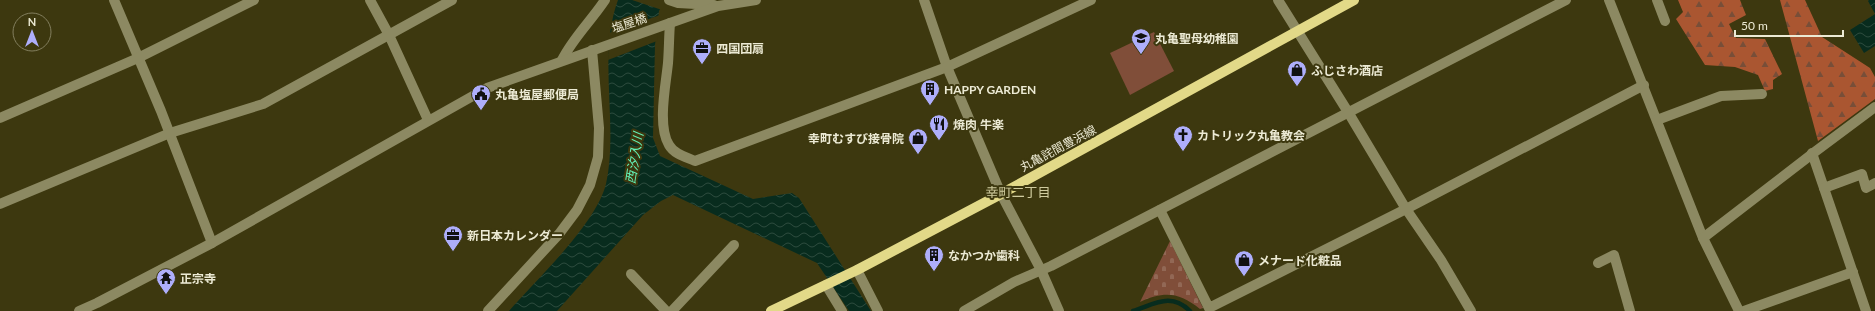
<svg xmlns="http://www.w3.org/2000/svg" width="1875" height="311" font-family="Lato,'Noto Sans JP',sans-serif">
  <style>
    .forest { fill: url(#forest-firs) }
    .cemetery { fill: url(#cemetery-stones) }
    .park { fill: #804e39 }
    .water { fill: url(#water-waves) }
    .pier { fill: #3d380f }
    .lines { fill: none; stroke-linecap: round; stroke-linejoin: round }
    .stream { stroke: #082c1e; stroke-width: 4.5 }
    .minor { stroke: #8c8962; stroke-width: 10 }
    .major { stroke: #e2d988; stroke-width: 10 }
    .labels { text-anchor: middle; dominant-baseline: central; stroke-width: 4; stroke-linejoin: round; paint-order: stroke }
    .street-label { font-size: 12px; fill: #ecead4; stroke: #3d380f }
    .poi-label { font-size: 12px; font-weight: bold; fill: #ecead4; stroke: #3d380f; text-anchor: start }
    .water-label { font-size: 13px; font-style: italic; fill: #63f5ba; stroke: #3d380f }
    .neighbourhood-label { font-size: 13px; fill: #d0cc9f; stroke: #3d380f }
  </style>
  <defs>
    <pattern id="forest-firs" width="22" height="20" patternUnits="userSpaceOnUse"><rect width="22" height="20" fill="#aa5631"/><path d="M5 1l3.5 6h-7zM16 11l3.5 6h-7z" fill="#784e38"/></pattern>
    <pattern id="cemetery-stones" width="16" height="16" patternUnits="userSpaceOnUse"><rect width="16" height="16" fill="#804e39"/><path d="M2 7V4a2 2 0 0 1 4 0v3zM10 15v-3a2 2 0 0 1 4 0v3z" fill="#926855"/></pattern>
    <pattern id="water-waves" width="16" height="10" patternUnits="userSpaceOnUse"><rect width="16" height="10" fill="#082c1e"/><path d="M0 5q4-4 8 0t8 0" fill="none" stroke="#2c4b3e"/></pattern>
  </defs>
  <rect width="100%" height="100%" fill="#3d380f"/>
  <g class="forest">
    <path d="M1678,0H1740L1746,15L1729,24L1736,38L1765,39L1782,74L1773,80V89L1765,91L1758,75L1735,67L1705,65L1676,19L1683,12Z"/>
    <path d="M1780,0H1805L1822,37L1870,68L1875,77V99L1818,141Z"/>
  </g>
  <path class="cemetery" d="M1170,241L1203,308L1200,309C1179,292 1164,291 1140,302Z"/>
  <path class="park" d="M1154,32L1174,71L1130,95L1110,53Z"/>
  <g class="water">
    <path d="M618,0H665L659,11L655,45L653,138L660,156L753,199L792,193L799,198L871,311H849L817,263L673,195L661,201L643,215L557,311H509C537,279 596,224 606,184C619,125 597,56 618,0Z"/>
    <path d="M1869,0H1875V46L1864,53L1850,30L1875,14L1868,1Z"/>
  </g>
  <g class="pier">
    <path d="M632,0H667L662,10Z"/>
    <path d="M660,15L657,41L608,60L609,33Z"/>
  </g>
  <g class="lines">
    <path class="stream" d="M1133,311C1155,304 1171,292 1190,311"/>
    <g class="minor">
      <path d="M114,0L161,111L212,243"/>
      <path d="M370,0L389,35L428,120"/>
      <path d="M669,0L678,3L714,5"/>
      <path d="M924,0L947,67L1001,194L1041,270L1059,311"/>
      <path d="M1278,0L1348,112L1406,209L1441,260L1471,311"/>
      <path d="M1609,0L1703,238L1739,311"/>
      <path d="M1657,0L1665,21"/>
      <path d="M670,23C669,36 669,50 668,63C666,84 657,126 669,145C674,154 686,157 695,161L947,67L1091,0"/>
      <path d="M562,60C573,38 591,21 605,0"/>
      <path d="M0,118L138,58L254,0"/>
      <path d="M1657,120L1721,96L1762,94"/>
      <path d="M1812,153L1866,311"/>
      <path d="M1824,188L1862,174L1866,188L1875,183"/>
      <path d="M0,204L170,133L263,104L452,0"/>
      <path d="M1160,210L1209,308L1406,209L1644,85"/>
      <path d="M1703,238L1816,151L1875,107"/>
      <path d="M1598,263L1614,255L1630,311"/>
      <path d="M857,270L878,311"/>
      <path d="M631,274L666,311"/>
      <path d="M826,285L842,311"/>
      <path d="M79,311L97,303L212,243L487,88L718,6L756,0"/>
      <path d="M488,311L559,234L577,210L590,185L598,157L599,128L592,50"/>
      <path d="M672,311L734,245"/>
      <path d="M964,311L1014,282L1051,266L1566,0"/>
      <path d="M1744,311L1853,272"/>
    </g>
    <path class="major" d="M771,311L857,270L1001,194L1354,0"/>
  </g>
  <defs>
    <g id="school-pin" transform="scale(1)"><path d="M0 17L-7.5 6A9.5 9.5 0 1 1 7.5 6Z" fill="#aeaefb" stroke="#3d380f"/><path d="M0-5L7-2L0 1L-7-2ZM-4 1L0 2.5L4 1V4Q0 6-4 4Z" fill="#111"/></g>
    <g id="office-pin" transform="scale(1)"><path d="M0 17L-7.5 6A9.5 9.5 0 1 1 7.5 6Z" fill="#aeaefb" stroke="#3d380f"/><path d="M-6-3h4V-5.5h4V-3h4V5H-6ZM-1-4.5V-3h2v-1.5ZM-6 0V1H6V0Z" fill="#111"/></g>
    <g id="shop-pin" transform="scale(1)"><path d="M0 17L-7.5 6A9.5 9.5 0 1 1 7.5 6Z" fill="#aeaefb" stroke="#3d380f"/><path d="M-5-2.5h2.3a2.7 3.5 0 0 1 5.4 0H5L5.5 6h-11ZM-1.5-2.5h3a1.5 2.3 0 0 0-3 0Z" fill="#111"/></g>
    <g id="building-pin" transform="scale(1)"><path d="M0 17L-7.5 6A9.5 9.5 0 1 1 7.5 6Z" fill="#aeaefb" stroke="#3d380f"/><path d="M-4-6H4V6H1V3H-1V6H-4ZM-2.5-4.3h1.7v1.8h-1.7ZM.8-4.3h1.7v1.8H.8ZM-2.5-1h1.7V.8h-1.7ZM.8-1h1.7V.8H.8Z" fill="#111"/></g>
    <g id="civic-pin" transform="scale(1)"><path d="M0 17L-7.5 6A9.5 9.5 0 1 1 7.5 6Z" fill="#aeaefb" stroke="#3d380f"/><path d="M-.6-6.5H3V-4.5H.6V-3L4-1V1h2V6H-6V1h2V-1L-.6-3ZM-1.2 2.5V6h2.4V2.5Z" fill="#111"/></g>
    <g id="restaurant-pin" transform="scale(1)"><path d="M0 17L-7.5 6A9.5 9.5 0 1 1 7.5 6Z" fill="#aeaefb" stroke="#3d380f"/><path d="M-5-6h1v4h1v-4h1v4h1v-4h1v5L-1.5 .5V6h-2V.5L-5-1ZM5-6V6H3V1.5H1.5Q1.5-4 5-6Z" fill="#111"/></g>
    <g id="church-pin" transform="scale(1)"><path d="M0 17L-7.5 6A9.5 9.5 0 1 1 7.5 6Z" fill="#aeaefb" stroke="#3d380f"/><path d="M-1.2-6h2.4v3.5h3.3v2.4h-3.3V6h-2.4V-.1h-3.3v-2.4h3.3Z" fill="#111"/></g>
    <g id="temple-pin" transform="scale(1)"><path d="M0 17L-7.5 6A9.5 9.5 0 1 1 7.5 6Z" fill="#aeaefb" stroke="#3d380f"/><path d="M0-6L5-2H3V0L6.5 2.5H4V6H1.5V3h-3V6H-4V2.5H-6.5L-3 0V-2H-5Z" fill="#111"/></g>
  </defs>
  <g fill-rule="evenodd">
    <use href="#school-pin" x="1141" y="38"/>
    <use href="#office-pin" x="702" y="48"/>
    <use href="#shop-pin" x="1297" y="70"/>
    <use href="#building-pin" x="930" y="89"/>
    <use href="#civic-pin" x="481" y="94"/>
    <use href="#restaurant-pin" x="939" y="124"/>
    <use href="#church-pin" x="1183" y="135"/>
    <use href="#shop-pin" x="918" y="138"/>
    <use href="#office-pin" x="453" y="235"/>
    <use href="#building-pin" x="934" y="255"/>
    <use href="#shop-pin" x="1244" y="260"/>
    <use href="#temple-pin" x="166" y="278"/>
  </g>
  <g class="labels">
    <g class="street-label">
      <text transform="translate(629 23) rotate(-19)">塩屋橋</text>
      <text transform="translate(1058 148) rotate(-28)">丸亀詫間豊浜線</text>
    </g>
    <g class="poi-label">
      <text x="1155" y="38">丸亀聖母幼稚園</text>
      <text x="716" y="48">四国団扇</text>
      <text x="1311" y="70">ふじさわ酒店</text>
      <text x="944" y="89">HAPPY GARDEN</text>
      <text x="495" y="94">丸亀塩屋郵便局</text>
      <text x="953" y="124">焼肉 牛楽</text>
      <text x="1197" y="135">カトリック丸亀教会</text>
      <text x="904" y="138" text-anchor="end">幸町むすび接骨院</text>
      <text x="467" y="235">新日本カレンダー</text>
      <text x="948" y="255">なかつか歯科</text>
      <text x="1258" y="260">メナード化粧品</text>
      <text x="180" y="278">正宗寺</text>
    </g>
    <g class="water-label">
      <text transform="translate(634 158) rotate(-81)">西汐入川</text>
    </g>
    <g class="neighbourhood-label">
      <text x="1018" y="192">幸町二丁目</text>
    </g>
  </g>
  <g transform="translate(32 32)"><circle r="19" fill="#3d380f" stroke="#837f5e"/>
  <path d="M0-3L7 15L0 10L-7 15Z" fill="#aeaefb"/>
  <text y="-6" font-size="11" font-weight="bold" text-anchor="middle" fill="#ecead4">N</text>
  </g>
  <path d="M1735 30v6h108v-6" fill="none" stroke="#ecead4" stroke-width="2"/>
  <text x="1741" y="30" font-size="12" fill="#ecead4" stroke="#3d380f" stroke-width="3" paint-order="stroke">50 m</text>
</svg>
